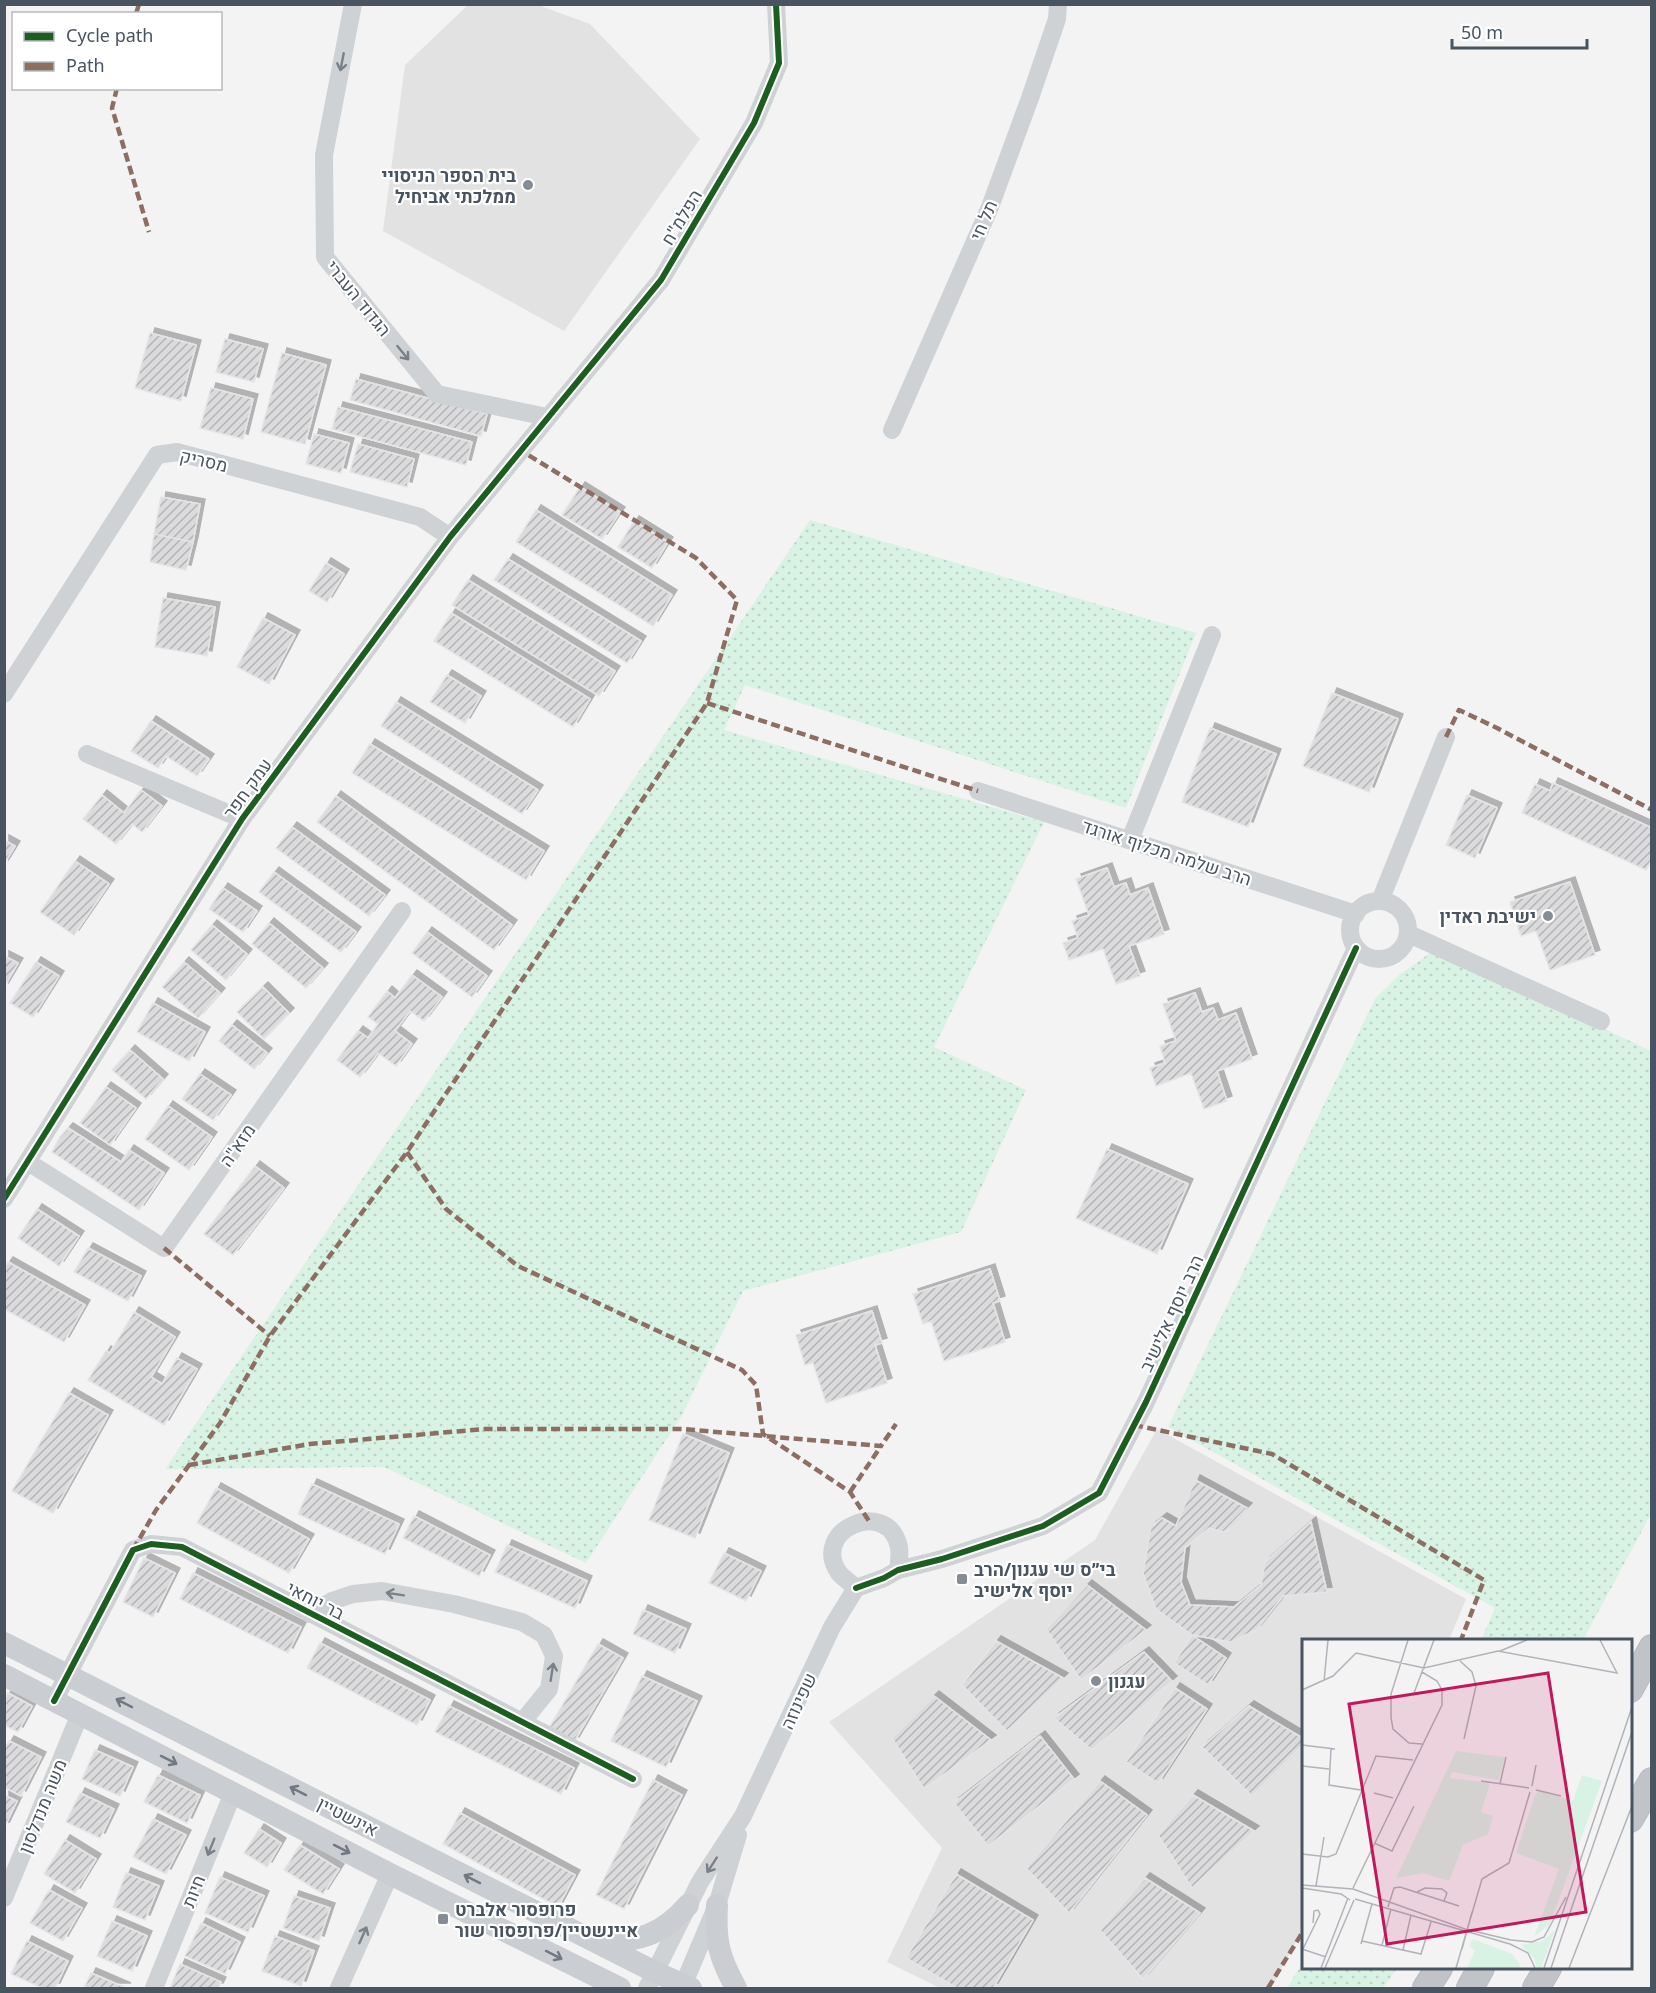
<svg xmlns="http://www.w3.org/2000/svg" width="1656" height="1993" font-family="'Noto Sans',Heebo,sans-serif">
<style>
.education{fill:#e2e2e3}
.grass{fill:url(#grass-dots)}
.building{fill:url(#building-hatch);stroke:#e5e5e6;stroke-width:1.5;filter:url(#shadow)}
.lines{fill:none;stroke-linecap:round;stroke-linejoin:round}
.highway-casing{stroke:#b8bcc3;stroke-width:28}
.minor{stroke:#cfd2d4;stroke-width:18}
.major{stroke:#caced2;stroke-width:22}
.highway{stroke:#c0c4c9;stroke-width:26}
.quiet{stroke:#8d6e63;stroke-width:4.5;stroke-dasharray:9 4.5;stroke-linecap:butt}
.cycleway-casing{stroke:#fff;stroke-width:10}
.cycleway{stroke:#1b5e20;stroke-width:6}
.oneway{stroke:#788089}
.oneway2{stroke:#707983}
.poi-dot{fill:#858c94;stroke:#fff;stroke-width:2}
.labels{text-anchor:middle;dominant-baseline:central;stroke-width:4.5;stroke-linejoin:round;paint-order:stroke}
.poi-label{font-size:18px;font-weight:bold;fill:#495461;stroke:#fff;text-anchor:start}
.street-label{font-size:18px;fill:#495461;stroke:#fff}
.inset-road{fill:none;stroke:#b0b3b9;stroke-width:1.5}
.view{fill:#c2185b;fill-opacity:0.15;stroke:#c2185b;stroke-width:3}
.inset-edge{fill:none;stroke:#495461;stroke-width:3}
</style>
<defs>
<pattern id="grass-dots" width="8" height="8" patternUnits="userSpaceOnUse" patternTransform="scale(1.5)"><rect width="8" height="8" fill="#d8f2e4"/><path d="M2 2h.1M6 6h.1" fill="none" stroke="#bbd1c6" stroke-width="1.8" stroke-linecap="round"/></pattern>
<pattern id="building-hatch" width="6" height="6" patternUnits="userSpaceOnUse" patternTransform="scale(1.5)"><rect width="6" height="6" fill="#dbdbdd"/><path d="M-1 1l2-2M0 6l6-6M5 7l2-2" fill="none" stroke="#b4b4b7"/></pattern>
<filter id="shadow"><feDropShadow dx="5" dy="-5" stdDeviation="0" flood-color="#0004"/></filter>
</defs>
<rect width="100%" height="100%" fill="#f4f3f3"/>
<path class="education" d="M468,5H538L590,24L700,139L564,331L383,231L405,65Z
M1157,1429L1466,1599L1449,1640H1304L1303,1929L1271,1988H940L887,1962L942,1848L829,1722L1095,1540Z"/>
<path class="grass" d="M810,520L1196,633L1126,808L745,685L724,730L1044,822L934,1047L1026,1090L961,1232L743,1291L681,1417L586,1563L384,1467L165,1469Z
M1436,949L1651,1051V1514L1583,1640H1481L1495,1608L1168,1427L1375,999L1399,975Z
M1303,1962L1304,1968H1397L1383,1988H1287Z"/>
<path class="building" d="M150,333L196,345L181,401L135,388Z
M225,339L263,349L254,382L216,372Z
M282,353L326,365L305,444L261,432Z
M356,379L487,414L481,436L350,400Z
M211,388L253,399L243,439L200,428Z
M338,407L472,442L466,465L332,429Z
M314,434L349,443L341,473L306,464Z
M358,444L414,459L407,487L350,472Z
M580,487L620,512L602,539L562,515Z
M161,497L200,504L193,542L154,534Z
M536,510L672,595L653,626L516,542Z
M634,521L668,542L652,568L618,547Z
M154,534L193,542L186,570L150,562Z
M508,559L641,641L627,663L494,580Z
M326,563L344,574L327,602L309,591Z
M468,580L615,671L599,696L452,605Z
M163,598L215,607L207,656L155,647Z
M451,613L590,699L573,727L434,641Z
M263,618L295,635L269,684L237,667Z
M447,675L481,696L465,723L430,702Z
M1332,693L1398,719L1369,792L1303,766Z
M396,702L538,790L522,814L381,726Z
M151,721L209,759L197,776L166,756L158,768L131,751Z
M1210,728L1276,754L1248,827L1182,802Z
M370,744L544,851L526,880L352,773Z
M1553,783L1652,828V859L1646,870L1522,813L1535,784L1550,791Z
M141,790L162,806L142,832L132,824L116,844L83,819L102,795L124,813Z
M1467,795L1497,808L1475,858L1446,845Z
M336,796L512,925L494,950L317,822Z
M292,827L385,895L369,916L276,848Z
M4,840L15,846L4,864Z
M75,861L109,884L74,935L40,912Z
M1107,868L1114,887L1126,883L1130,895L1148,888L1164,934L1129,946L1140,976L1116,984L1103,949L1069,960L1063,943L1078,938L1072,921L1089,915L1076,879Z
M274,872L356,932L341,952L259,892Z
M1570,882L1595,955L1550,970L1536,931L1521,936L1510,902Z
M223,888L257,911L243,932L209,909Z
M269,923L323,968L306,988L252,944Z
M212,925L247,954L226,980L191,950Z
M427,932L487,976L472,997L412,953Z
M4,956L18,963L4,987Z
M36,962L59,976L33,1017L10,1003Z
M184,962L220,993L198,1018L162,987Z
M412,975L442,997L424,1021L410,1011L395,1031L412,1044L396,1066L378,1053L360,1077L337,1060L358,1031L368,1038L378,1024L368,1017L387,991L395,998Z
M263,987L289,1013L264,1039L237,1012Z
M1195,993L1202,1012L1213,1008L1218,1020L1236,1013L1252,1059L1217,1071L1227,1101L1204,1109L1191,1073L1156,1086L1150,1068L1165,1063L1160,1046L1176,1041L1163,1004Z
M153,1003L205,1032L189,1061L137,1032Z
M232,1025L267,1053L254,1069L219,1041Z
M130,1050L163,1079L146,1099L112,1070Z
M200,1074L231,1095L213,1120L182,1099Z
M106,1087L136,1108L110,1145L80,1123Z
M168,1106L212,1137L189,1170L145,1139Z
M68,1128L121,1162L129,1150L164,1173L139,1210L52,1152L60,1137Z
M1107,1149L1188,1184L1157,1254L1076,1218Z
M255,1166L284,1188L233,1255L204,1234Z
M37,1209L79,1236L59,1266L18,1238Z
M88,1248L141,1276L128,1301L74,1272Z
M8,1262L85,1305L64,1342L4,1309V1268Z
M990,1269L1000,1301L993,1303L1005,1342L944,1361L931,1321L923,1324L913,1294Z
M872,1311L882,1343L875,1345L887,1383L826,1403L813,1363L805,1365L796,1335Z
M134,1312L175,1337L151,1377L162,1384L177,1358L197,1369L164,1425L88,1380L106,1351L110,1353Z
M69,1393L108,1415L53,1513L12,1491Z
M683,1434L729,1453L695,1538L649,1520Z
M1195,1480L1247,1508L1224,1532L1209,1528L1185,1548L1181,1582L1190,1605L1234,1607L1261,1585L1265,1562L1311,1522L1327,1592L1283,1596L1256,1630L1231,1642L1192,1635L1156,1609L1143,1573L1151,1527L1162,1518L1176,1526Z
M312,1484L399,1524L385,1554L298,1514Z
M216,1488L309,1539L289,1573L197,1523Z
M414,1516L490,1555L479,1576L403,1538Z
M507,1545L587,1581L575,1608L495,1572Z
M724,1553L761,1571L746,1601L709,1583Z
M144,1558L175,1573L153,1617L123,1602Z
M193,1573L301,1627L288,1653L180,1599Z
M1087,1585L1146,1630L1081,1680L1046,1629Z
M643,1610L686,1629L675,1653L633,1634Z
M1192,1635L1226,1658L1208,1685L1174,1663Z
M996,1641L1063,1678L1007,1731L962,1685Z
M320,1643L430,1700L417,1725L307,1668Z
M598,1644L623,1658L574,1742L549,1728Z
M1144,1652L1172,1681L1092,1750L1054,1718Z
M642,1676L697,1701L666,1767L611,1741Z
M1175,1688L1207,1709L1158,1783L1126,1762Z
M8,1693L32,1706L18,1732L4,1725V1699Z
M934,1696L991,1740L924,1789L892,1738Z
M449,1706L574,1768L561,1794L435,1732Z
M1249,1706L1304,1739V1744L1252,1796L1202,1747Z
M1040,1736L1074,1779L988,1846L954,1803Z
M9,1741L41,1757L21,1796L4,1787V1750Z
M95,1750L133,1767L120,1796L82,1779Z
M158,1775L200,1795L187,1823L144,1802Z
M653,1780L682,1795L624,1909L596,1895Z
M1100,1781L1147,1815L1069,1913L1026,1868Z
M80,1793L114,1809L100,1838L66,1822Z
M4,1795L17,1801L4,1828Z
M1193,1795L1254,1831L1192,1888L1158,1835Z
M460,1813L575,1875L558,1907L443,1844Z
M153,1819L186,1835L166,1874L133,1857Z
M259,1829L281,1843L267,1867L244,1853Z
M65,1840L96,1859L75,1893L44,1874Z
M300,1845L339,1869L323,1894L284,1870Z
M126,1873L159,1886L145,1920L113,1907Z
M956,1874L1033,1920L993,1988H957L906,1958Z
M220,1877L264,1896L248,1932L205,1913Z
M1145,1878L1200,1913L1143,1979L1100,1930Z
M49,1890L82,1908L63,1941L30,1923Z
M294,1896L330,1908L319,1941L283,1928Z
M112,1921L147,1936L132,1971L97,1956Z
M201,1923L240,1942L225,1974L185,1956Z
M275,1936L314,1951L301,1986L262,1971Z
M27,1941L68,1961L55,1988H42L11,1974Z
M180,1964L221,1982L218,1988H170Z
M91,1973L126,1988H84Z"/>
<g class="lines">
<defs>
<path id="highway" d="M1630,1689L1652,1648
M1630,1819L1652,1781
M1426,1988L1439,1968
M1470,1988L1481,1968
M1536,1988L1548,1968"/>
</defs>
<use href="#highway" class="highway-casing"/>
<path class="minor" d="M353,4L324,155L325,257L437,394L547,417
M892,430L990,207L1030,98L1057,19L1058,4
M4,694L157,455L177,452L420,517L450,537
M87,754L242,819
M978,791L1356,914
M1130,840L1212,635
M1380,901L1446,737
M1350 930a29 29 0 1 1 58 0a29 29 0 1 1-58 0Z
M1409,934L1601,1021
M28,1162L164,1248L402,911
M4,1199L242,819L450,537L661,280L754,123L779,63L776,4
M856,1588L884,1578L898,1570L942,1559L1043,1526L1099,1493L1146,1402L1356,948
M856,1588C851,1583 844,1579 839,1573C809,1530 888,1496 899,1547C900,1554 899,1563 898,1570
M310,1614L332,1601L353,1594L382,1591L454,1604L522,1622L544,1635L554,1656L549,1689L523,1721
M54,1701L133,1550L151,1544L182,1547L633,1779
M4,1898L80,1714
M154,1988L233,1793
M339,1988L390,1874
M647,1988L700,1882L743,1816L832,1627L856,1588
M682,1988L717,1905L738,1835"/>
<path class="major" d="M4,1643L655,1972L691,1988
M4,1675L390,1874L620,1988
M717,1905C715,1942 719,1957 736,1988
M599,1940C637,1943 662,1935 688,1905"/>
<use href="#highway" class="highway"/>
<path class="quiet" d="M136,14L139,4
M117,88L112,108L149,232
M707,703L978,791
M1446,737L1459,710L1497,728L1652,810
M407,1152L446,1209L518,1266L742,1370L756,1385L763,1434L850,1492L869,1521
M164,1248L270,1336
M1134,1425L1272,1454L1484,1580L1461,1640
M189,1465L310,1444L485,1429H682L881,1446L896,1424
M850,1492L881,1446
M133,1550L156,1510L220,1423L270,1336L407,1152L707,703L737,600L696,558L520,450
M1268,1988L1304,1930"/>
<defs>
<path id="cycleway" d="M4,1199L242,819L450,537L661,280L754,123L779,63L776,4
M856,1588L884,1578L898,1570L942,1559L1043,1526L1099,1493L1146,1402L1356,948
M54,1701L133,1550L151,1544L182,1547L633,1779"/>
</defs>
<use href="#cycleway" class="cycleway-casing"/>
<use href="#cycleway" class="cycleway"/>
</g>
<defs><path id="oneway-shaft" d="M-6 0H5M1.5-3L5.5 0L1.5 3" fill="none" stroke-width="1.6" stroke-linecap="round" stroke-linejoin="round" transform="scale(1.5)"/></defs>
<g class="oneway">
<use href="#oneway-shaft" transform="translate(342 62) rotate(101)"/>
<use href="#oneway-shaft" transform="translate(403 353) rotate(51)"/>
<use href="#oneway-shaft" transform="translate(395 1594) rotate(-171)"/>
<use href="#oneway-shaft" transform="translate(552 1672) rotate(-81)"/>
<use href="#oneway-shaft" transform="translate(211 1847) rotate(112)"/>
<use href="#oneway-shaft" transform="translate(712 1865) rotate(123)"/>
<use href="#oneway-shaft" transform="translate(363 1935) rotate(-66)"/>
</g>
<g class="oneway2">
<use href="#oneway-shaft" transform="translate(124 1703) rotate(-153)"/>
<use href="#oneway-shaft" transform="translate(169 1760) rotate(27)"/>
<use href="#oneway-shaft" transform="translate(298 1791) rotate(-153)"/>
<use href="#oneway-shaft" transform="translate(342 1849) rotate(27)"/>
<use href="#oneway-shaft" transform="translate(472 1879) rotate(-153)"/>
<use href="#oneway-shaft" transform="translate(554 1955) rotate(27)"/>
</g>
<g class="poi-dot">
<circle cx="528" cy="185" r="6"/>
<circle cx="1548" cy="916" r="6"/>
<rect x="956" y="1573" width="12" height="12" rx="3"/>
<circle cx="1096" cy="1681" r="6"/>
<rect x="437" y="1913" width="12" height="12" rx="3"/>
</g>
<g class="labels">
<g class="poi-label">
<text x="516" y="175" text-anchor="end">בית הספר הניסויי<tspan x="516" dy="21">ממלכתי אביחיל</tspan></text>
<text x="1536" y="916" text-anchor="end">ישיבת ראדין</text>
<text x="974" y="1569">בי״ס שי עגנון/הרב<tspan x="974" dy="21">יוסף אלישיב</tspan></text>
<text x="1108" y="1681">עגנון</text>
<text x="455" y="1909">פרופסור אלברט<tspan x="455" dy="21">איינשטיין/פרופסור שור</tspan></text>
</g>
<g class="street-label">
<text transform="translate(681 217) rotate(-59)">הפלמ"ח</text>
<text transform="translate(983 220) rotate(-67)">תל חי</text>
<text transform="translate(359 298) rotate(51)">הגדוד העברי</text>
<text transform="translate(204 460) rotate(13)">מסריק</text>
<text transform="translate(247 788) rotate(-54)">עמק חפר</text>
<text transform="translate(1167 852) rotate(18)">הרב שלמה מכלוף אורגד</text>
<text transform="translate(237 1145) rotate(-55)">מזא"ה</text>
<text transform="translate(1171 1313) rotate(-65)">הרב יוסף אלישיב</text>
<text transform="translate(316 1600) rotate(27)">בר יוחאי</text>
<text transform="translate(798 1701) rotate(-65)">שפינוזה</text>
<text transform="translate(42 1806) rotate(-68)">משה מנדלסון</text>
<text transform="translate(348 1816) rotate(27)">אינשטיין</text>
<text transform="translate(193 1891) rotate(-68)">חיות</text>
</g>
</g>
<g transform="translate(1302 1639)">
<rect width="330" height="330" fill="#f4f3f3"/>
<path d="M154,112L203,118L197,141L150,133L148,139L188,144L179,173L191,177L186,195L161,206L147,242L121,234L94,239ZM280,136L300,142L248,285L232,298L257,230L214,214L233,156L237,152L271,162ZM253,291L239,329H235L232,319L219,306L240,302Z" fill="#d8f2e4"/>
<path d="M171,300L210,315L218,325L217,329H165L173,311L167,307Z" fill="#d8f2e4"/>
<path class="inset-road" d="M106,1L89,55V78L91,90L107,104L120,105M198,12L225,1M54,14L122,29L196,12L315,34L298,1M158,22L170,33L174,47L162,100M22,42L26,1M0,51L31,37L54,14M112,54L132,1M0,106L33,110M29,110L27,146L59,151M0,127L27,130M179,142L227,149M198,145L204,118M230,147L234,126M234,151L259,157M72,154L91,159M72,204L90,212L112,167M0,215L26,218L34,215L74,117L111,121M180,240L207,224L228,153M0,246L51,250L163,290L209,301M14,247L22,198M0,249L39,255L48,261M51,249L140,66V51L135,42L120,33M115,253L123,249L140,250L145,254L142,262M53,260L208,305M86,268L92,249L98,248L157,267M209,301L230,303L242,298L264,258M60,302L119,315L129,283M59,305L70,265M208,305L226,314L233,329M80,306L89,270M0,310L24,318M1,310L18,275L16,271L12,272L11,284M160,310L170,273M101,311L109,276M19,329L46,259M23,329L52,261M154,329L180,240M242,329L330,68M249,329L330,93M267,329L330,167"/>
<path class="view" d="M246,34L284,273L85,305L47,65Z"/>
<rect width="330" height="330" class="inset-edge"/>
</g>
<rect width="1656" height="1993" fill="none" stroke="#495461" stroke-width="12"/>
<rect x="12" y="12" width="210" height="78" fill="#ffffff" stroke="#b6bbc0" stroke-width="1.5"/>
<rect x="24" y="32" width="30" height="9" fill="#1b5e20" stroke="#b6bbc0" stroke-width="1.5"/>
<text x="66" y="42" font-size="18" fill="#495461">Cycle path</text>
<rect x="24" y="62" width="30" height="9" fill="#8d6e63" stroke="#b6bbc0" stroke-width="1.5"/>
<text x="66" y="72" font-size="18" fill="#495461">Path</text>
<path d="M1452 39v9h135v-9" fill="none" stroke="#495461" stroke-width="3"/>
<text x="1461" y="39" font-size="18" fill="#495461" stroke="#ffffff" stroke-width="4.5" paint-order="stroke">50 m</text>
</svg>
